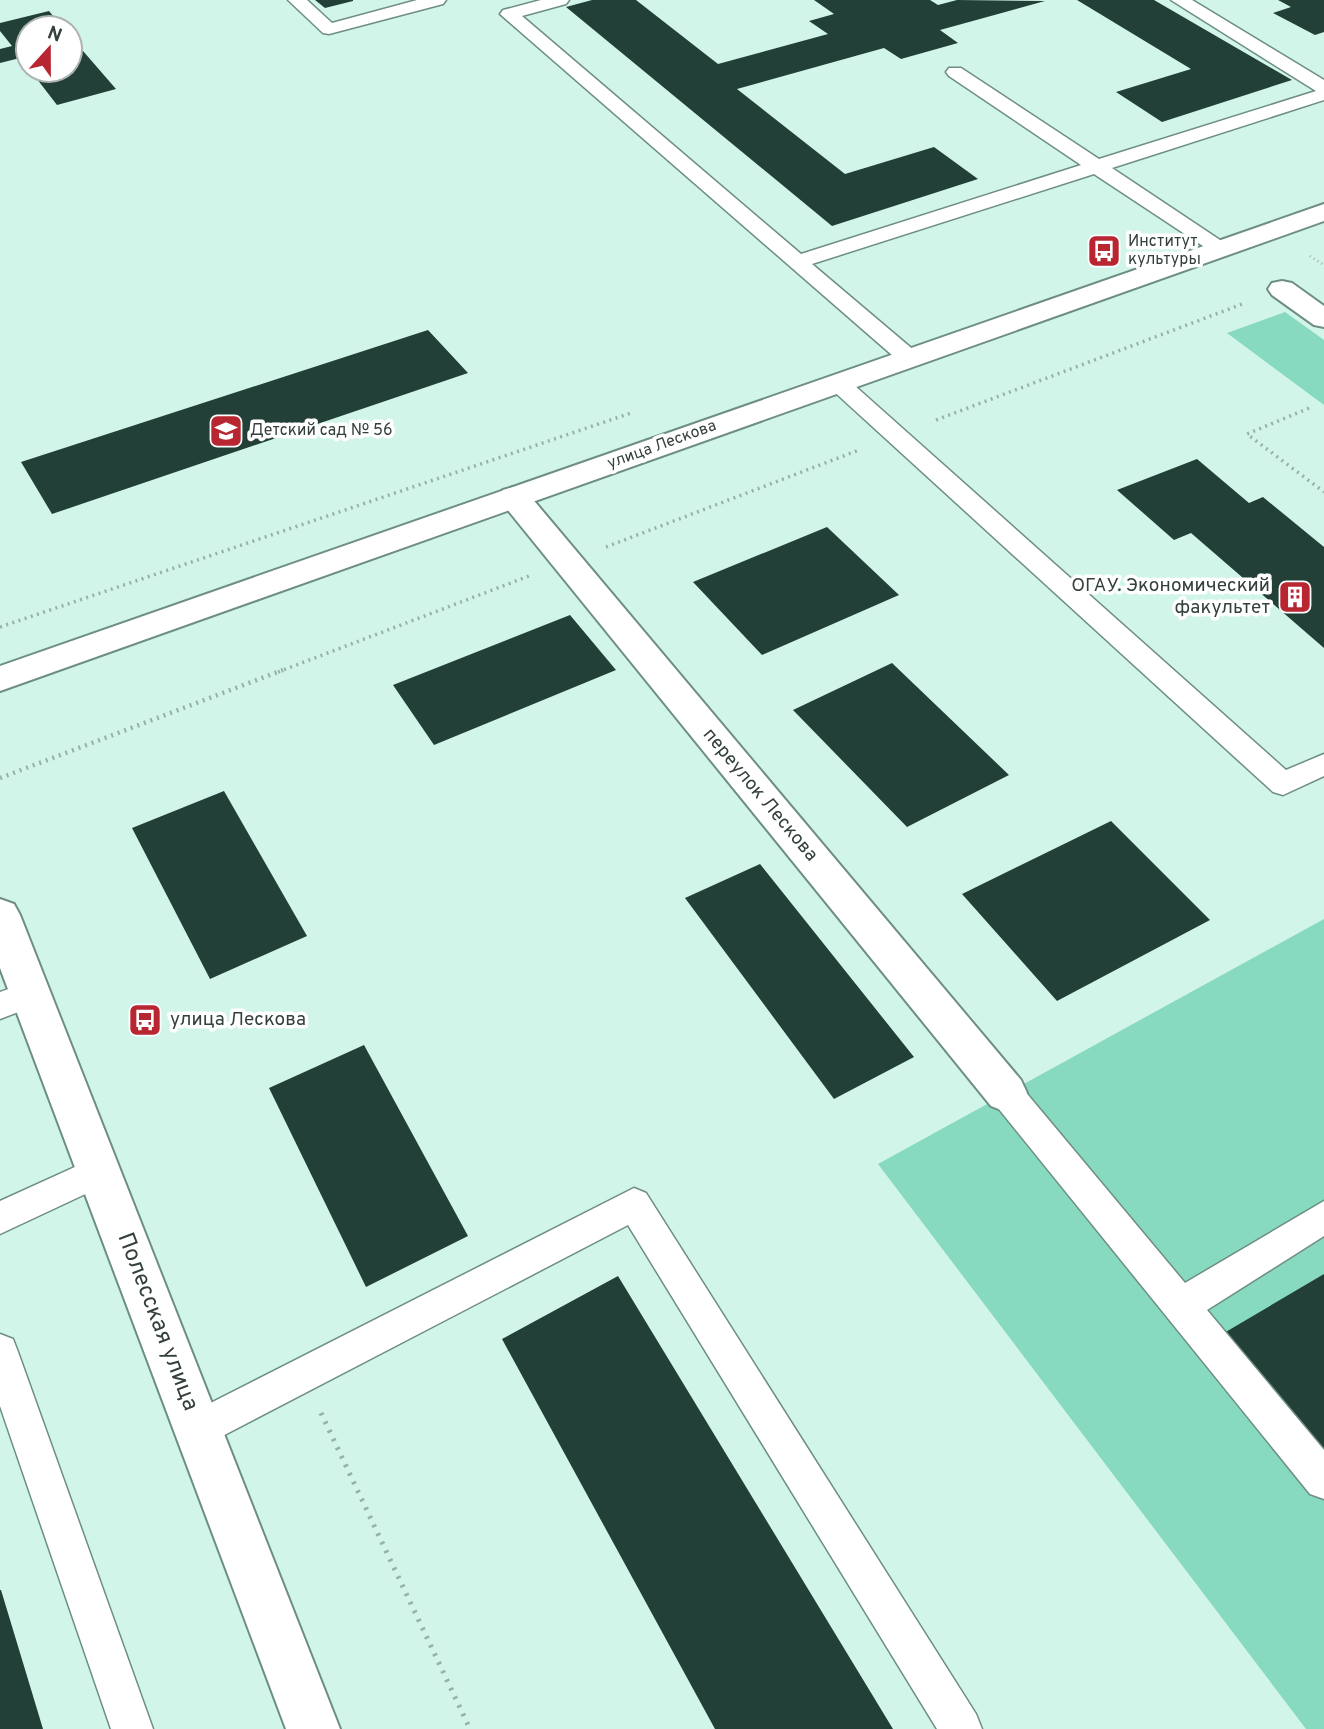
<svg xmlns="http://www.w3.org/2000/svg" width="1324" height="1729" font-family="Overpass,sans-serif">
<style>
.green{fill:#87d9c0}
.building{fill:#234038}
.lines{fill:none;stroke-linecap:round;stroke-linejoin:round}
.service-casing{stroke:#6e8e84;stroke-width:3}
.pedestrian-casing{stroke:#6e8e84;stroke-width:4}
.minor-casing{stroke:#6e8e84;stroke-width:4}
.secondary-casing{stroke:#6e8e84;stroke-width:4}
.path-far3{stroke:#96b1a8;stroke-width:2.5;stroke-dasharray:1 3.5;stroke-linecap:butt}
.path-far2{stroke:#96b1a8;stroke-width:3.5;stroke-dasharray:2 4.5;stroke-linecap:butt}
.path-far1{stroke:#96b1a8;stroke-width:4.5;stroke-dasharray:2 5;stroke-linecap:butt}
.path{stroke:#96b1a8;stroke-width:5;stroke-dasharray:2.5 7;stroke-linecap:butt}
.service{fill:#fff;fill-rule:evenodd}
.pedestrian{fill:#fff;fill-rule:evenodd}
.minor{fill:#fff;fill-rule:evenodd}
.secondary{fill:#fff;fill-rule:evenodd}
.labels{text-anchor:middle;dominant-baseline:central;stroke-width:7;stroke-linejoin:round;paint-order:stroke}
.far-poi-label{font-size:16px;fill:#33403c;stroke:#fff;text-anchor:start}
.far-street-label{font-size:16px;fill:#33403c;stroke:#fff}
.poi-label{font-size:19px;fill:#33403c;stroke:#fff;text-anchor:end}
.street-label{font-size:19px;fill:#33403c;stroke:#fff}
.near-street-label{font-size:23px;fill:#33403c;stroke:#fff}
</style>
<rect width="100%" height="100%" fill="#d2f5e9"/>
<path class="green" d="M1285,312L1324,340V405L1227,333Z
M1324,919V1729H1306L878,1164Z"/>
<path class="building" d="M315,0H353V1L325,8Z
M592,0H636L718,64L828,34L809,21L834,14L814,0H930L938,5L957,0L1045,1L940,30L958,43L901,59L884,48L737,89L845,174L934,147L978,179L832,226L566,7Z
M1077,0H1154L1292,80L1162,122L1116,92L1191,69Z
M1278,0H1324V32L1315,35L1273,13L1291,7Z
M49,11L63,28H28V68L20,58L0,63V49L12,46L0,31V23Z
M70,36L116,89L57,105L30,70H70Z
M428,330L468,373L52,514L21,462Z
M1197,459L1249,503L1263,497L1324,547V648L1191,533L1174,540L1117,490Z
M827,527L899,595L762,655L693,582Z
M570,615L616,670L434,745L393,685Z
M892,663L1009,775L907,827L793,710Z
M224,791L307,936L210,979L132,828Z
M1111,821L1210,920L1057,1001L962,894Z
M760,864L914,1057L834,1099L685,898Z
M364,1045L468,1236L366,1287L269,1088Z
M1324,1274V1456L1224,1333Z
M618,1276L893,1729H715L502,1339Z
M0,1590H1L43,1729H0Z"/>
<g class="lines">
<defs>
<path id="service" d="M288,0H307L332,23L417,0H446L443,4L329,34L323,33Z
M541,0H569L566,4L522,16L801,254L1081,165L949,76L946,72L949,68H961L1099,159L1316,91L1171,0H1192L1324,80V100L1112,168L1226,244L1229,248L1226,252H1212L1094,174L812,264L916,352L919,357L916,362H900L500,14L503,10Z
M837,375L845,377L1286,770L1324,754V776L1283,795L1273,792L829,387L826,382Z
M31,981L42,985L47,994L42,1003L0,1019V992Z
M1006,1079L1018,1083L1185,1283L1324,1201V1236L1207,1310L1324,1450V1499L1310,1494L994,1103L989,1093L994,1083Z
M99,1156L111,1160L116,1171L111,1182L0,1234V1201Z
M634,1188L646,1193L976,1714L982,1729H937L628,1225L211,1442L198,1448L185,1442L179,1429L185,1416Z
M0,1334L13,1339L18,1352L153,1729H111L0,1406Z"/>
<path id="pedestrian" d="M1282,281L1292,283L1324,306V327L1314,325L1272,295L1268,289L1272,283Z"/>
<path id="minor" d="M514,487L525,490L1021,1080L1027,1093L1021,1106L1006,1112L991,1106L503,504L498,497L503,490Z"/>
<path id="secondary" d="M1324,204V221L0,691V666Z
M0,899L14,904L20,915L340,1729H286L0,968Z"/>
</defs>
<use href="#service" class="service-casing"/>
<use href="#pedestrian" class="pedestrian-casing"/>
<use href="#minor" class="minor-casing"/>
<use href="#secondary" class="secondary-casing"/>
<path class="path-far3" d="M1310,256L1324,265"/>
<path class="path-far2" d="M1309,408L1247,434L1324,492
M936,420L1245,303
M606,547L859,450
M0,627L634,412
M278,672L529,576"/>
<path class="path-far1" d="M0,778L283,670"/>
<path class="path" d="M321,1413L470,1729"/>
<use href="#service" class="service"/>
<use href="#pedestrian" class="pedestrian"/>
<use href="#minor" class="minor"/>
<use href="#secondary" class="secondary"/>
</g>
<defs>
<symbol id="bus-square" viewBox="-11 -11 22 22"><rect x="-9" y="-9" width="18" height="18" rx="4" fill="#b72631" stroke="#fff"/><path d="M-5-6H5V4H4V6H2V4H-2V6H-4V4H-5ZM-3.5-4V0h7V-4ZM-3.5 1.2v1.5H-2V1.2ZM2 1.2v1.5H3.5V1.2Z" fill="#fff"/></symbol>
<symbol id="school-square" viewBox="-11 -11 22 22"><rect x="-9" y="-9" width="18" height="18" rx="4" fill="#b72631" stroke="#fff"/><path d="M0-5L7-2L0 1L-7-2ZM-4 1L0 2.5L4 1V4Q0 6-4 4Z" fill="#fff"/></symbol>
<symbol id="building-square" viewBox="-11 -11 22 22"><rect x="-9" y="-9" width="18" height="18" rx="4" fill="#b72631" stroke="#fff"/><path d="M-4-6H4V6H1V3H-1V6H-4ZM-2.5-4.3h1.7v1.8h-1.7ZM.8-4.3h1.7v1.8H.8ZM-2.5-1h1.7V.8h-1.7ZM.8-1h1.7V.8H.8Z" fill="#fff"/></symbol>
</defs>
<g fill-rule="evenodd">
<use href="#bus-square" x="1085" y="232" width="38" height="38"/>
<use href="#school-square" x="207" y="412" width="38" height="38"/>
<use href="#building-square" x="1276" y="578" width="38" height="38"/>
<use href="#bus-square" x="126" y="1001" width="38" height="38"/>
</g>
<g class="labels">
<g class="far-poi-label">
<text x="1128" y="242">Институт<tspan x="1128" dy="18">культуры</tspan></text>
<text x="250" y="431">Детский сад № 56</text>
</g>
<g class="far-street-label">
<text transform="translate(662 445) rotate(-20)">улица Лескова</text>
</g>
<g class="poi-label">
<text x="1270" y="586">ОГАУ. Экономический<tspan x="1270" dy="22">факультет</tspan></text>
<text x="170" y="1020" text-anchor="start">улица Лескова</text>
</g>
<g class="street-label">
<text transform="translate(760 795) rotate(50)">переулок Лескова</text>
</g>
<g class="near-street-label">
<text transform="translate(157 1322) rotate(69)">Полесская улица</text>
</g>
</g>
<g transform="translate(49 49) rotate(21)"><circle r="33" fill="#ffffff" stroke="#adb3b1" stroke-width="2"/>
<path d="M0-5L12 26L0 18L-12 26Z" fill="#b72631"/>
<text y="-10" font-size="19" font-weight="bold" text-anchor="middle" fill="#33403c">N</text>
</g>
</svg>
